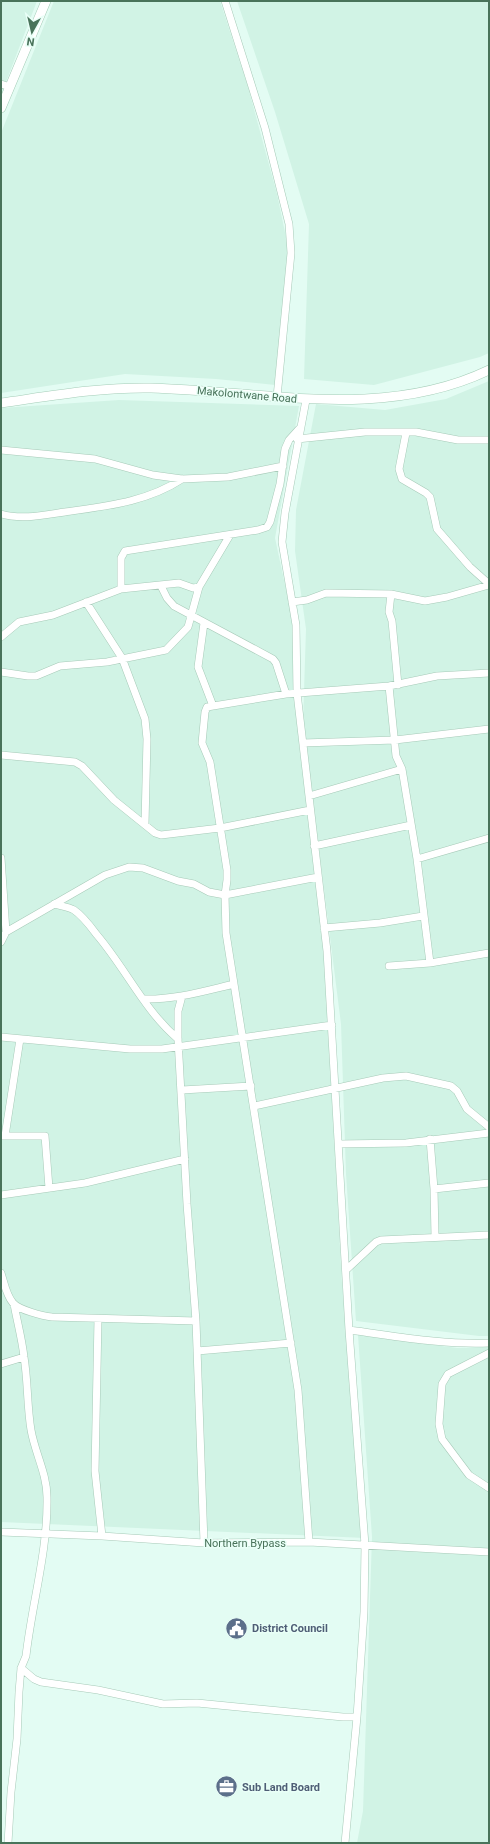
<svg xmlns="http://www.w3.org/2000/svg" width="490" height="1844" font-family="Roboto,sans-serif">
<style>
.residential{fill:#d1f3e5}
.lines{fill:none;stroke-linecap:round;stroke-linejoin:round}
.street-casing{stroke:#a7cab8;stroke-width:8}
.secondary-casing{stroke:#a5cdb8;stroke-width:10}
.street{stroke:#fff;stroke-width:7}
.secondary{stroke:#fff;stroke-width:9}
.labels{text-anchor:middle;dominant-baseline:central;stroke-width:3;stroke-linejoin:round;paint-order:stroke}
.street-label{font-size:11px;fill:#49735a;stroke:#e9fff7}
.service-label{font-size:11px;font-weight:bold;fill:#4e5e75;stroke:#e9fff7;text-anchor:start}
</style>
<rect width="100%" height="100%" fill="#e3fcf3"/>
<path class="residential" d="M1,1H37L1,95Z
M54,1H220L248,87L277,194L288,247L275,385L216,379L125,374L1,393V133Z
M237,1H489V353L480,357L374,385L304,379L309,224L275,112Z
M489,381V1336H479L356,1321L346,1174L341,1024L303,723L306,629L295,551L296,510L316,404L385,410L446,399Z
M119,400L299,406L275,538L297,641L299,745L325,930L329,1046L342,1283L365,1538L1,1522V408Z
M358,1335L457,1348L489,1347V1843H357L363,1811L372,1537Z"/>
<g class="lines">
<defs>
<path id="street" d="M225,1L265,128L289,224L291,253L277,397
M1,84L10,87
M306,400L285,513L282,542L296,625L297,693L327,951L349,1330L365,1545L364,1612L357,1717L345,1843
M406,433L399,469L402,479L426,493L430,497L437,529L470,567L489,584
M297,439L365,432H416L458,440H489
M1,450L95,459L153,475L182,479L228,477L283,466
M1,514C22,520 44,515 65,512C106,506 147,502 182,479
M161,586L167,598L174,606L273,659L276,663L286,694
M121,589V558L125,551L258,530L267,527L270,522L280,484L285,449L289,440L299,429
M391,594L389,612L392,621L398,685
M86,602L122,658L145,719L147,739L145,824
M292,602L307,600L326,593L391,594L425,601L447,597L489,585
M204,623L198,667L213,706
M1,637L19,622L53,615L121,589L179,583L193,588L199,587L230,535
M1,672L28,676H36L60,666L107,662L166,650L188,627L199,587
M389,686L396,756L402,769L417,859L430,963
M303,743L395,740L489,729
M1,755L75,762L82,766L114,800L155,833L161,835L220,828L310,810
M309,796L402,769
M314,846L411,825
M1,858L6,932L1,942
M417,859L489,838
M54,904C61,906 68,907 74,910C83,916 91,927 97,935C126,969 144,1010 178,1039
M324,928L380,923L423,916
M6,932L105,875L129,867L143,868L178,881L194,884L209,892L225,895L227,880V870L210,762L202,743L205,712L207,707L286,694L389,686L437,676L489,673
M389,966L430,963L489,953
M143,999C174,1000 204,991 234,984
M1,1037L130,1049H162L332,1025
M182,1090L251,1086
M254,1106L383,1078L406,1076L451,1086L457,1091L467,1109L489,1127
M1,1136H45L49,1188
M5,1136L20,1039
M430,1139L434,1189L435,1236
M339,1144L406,1143L489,1133
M434,1189L489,1183
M1,1195L85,1183L185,1159
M346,1270L376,1242L381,1240L489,1235
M1,1273C4,1282 6,1295 13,1303C19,1310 43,1316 52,1317L196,1321L187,1204L178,1039V1011L182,996
M98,1319L95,1471L102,1536
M196,1321L204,1543
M349,1330C395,1336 442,1345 489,1343
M197,1351L291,1343
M489,1353L448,1374L442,1384L439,1424L442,1439L469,1475L489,1488
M1,1364L24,1357
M1,1532L102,1536L204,1543L309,1542L489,1552
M309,1542L298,1390L226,933L225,895L318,877
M21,1668L34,1679L41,1682L98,1690L163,1704L197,1703L343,1717H357
M8,1843L11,1792L17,1739L19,1692L21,1668L26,1656C32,1603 48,1551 47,1497C47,1474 35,1453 31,1430C27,1406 28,1381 24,1357C22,1339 17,1321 14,1304"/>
<path id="secondary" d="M1,108L46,1
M1,403C51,396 101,387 151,388C263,391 383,421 489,370"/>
</defs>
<use href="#street" class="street-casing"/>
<use href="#secondary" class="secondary-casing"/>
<use href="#street" class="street"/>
<use href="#secondary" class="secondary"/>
</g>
<defs>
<symbol id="civic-disc" viewBox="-11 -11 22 22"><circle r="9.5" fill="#5c6f8a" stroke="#e9fff7"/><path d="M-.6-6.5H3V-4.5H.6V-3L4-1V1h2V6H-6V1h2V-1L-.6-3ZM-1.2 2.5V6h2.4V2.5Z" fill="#fff"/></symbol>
<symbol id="office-disc" viewBox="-11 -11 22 22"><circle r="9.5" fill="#5c6f8a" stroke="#e9fff7"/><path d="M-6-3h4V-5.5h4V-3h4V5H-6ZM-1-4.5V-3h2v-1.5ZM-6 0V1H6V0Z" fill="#fff"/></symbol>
</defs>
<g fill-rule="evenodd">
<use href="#civic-disc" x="224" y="1616" width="25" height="25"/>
<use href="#office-disc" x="214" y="1774" width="25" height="25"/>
</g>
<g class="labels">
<g class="street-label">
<text transform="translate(247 395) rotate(5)">Makolontwane Road</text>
<text x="245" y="1543">Northern Bypass</text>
</g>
<g class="service-label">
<text x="252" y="1628">District Council</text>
<text x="242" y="1787">Sub Land Board</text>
</g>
</g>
<rect width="490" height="1844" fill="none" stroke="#49735a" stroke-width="4"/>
<g transform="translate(32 32) rotate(188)" stroke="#e9fff7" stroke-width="3" paint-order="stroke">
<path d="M0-3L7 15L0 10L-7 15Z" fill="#49735a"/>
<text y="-6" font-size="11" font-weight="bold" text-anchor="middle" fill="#49735a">N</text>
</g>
</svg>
